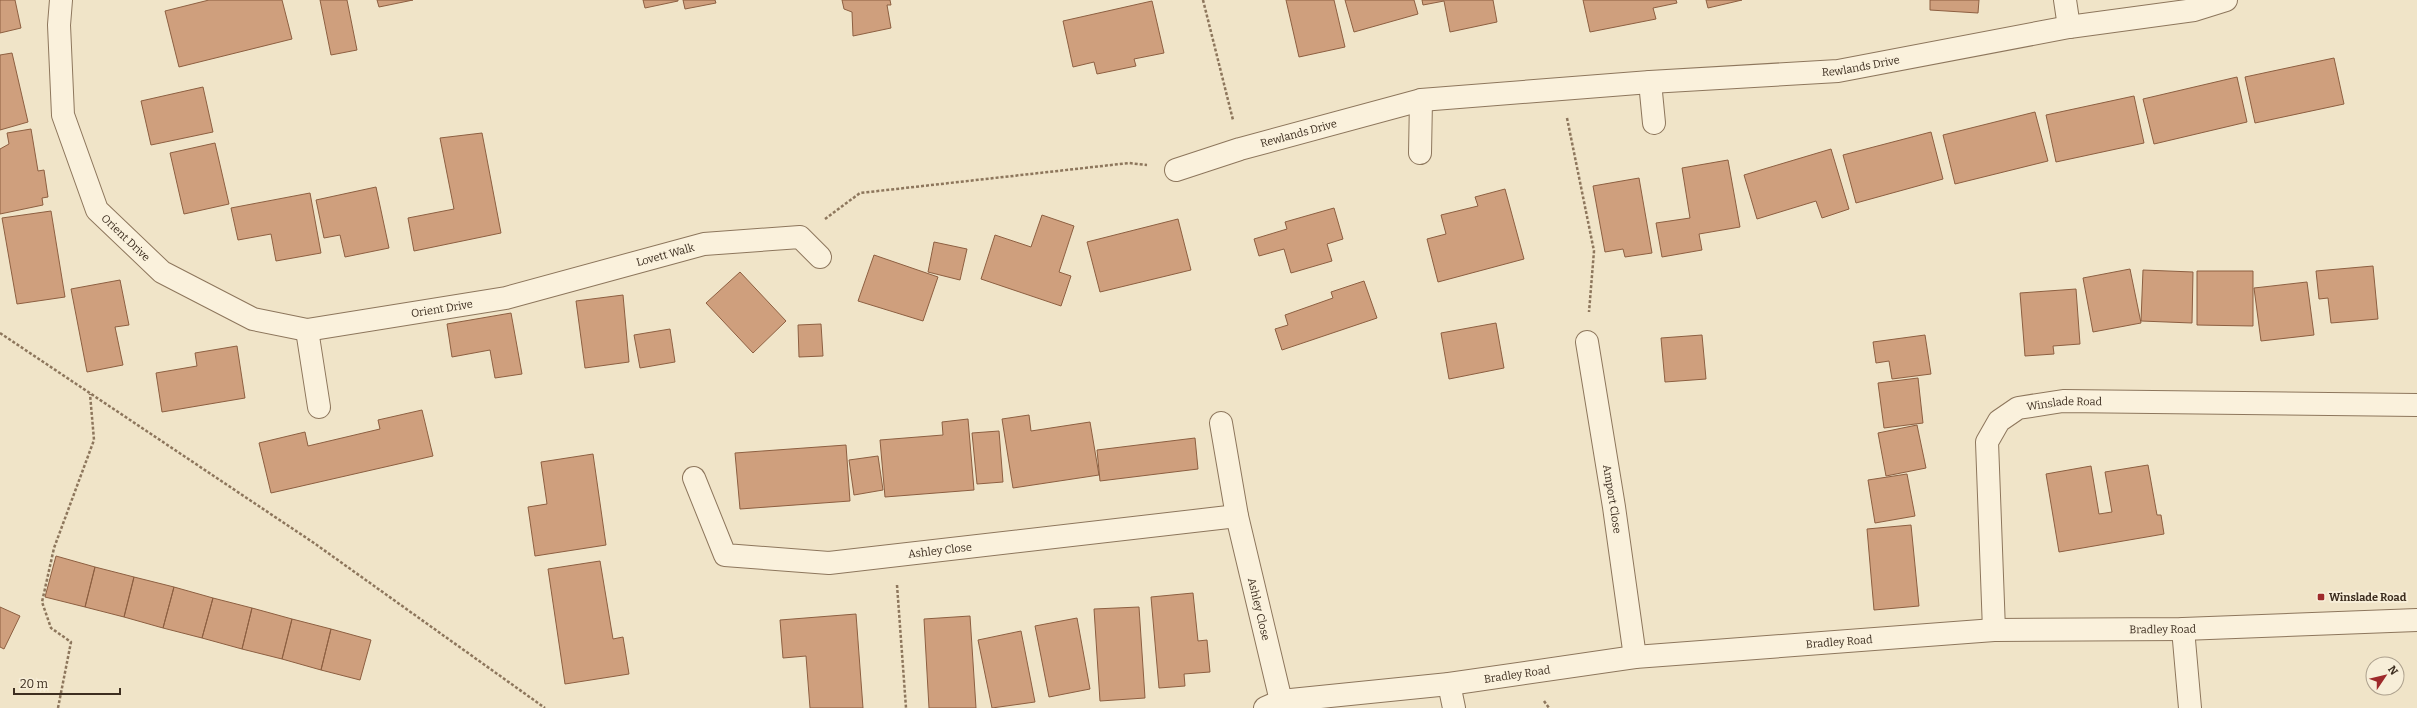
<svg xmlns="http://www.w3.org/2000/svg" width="2417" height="708" font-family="Bitter,serif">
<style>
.building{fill:#cf9f7d;stroke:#8d5f41}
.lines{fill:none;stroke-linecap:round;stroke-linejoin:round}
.minor-casing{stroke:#8d765c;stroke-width:24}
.path{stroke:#8d765c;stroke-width:2.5;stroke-dasharray:3 2;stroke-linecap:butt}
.minor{stroke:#faf1dc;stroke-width:22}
.poi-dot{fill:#9e2a2b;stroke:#f7eed8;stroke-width:1.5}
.labels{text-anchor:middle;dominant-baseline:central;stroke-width:4;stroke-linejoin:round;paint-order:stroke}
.street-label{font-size:11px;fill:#3d2e20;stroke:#f7eed8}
.poi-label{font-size:11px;font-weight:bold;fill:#3d2e20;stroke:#f7eed8;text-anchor:start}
</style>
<rect width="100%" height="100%" fill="#f0e4c8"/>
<path class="building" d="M0,0H15L21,28L0,33Z
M209,0H282L292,39L179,67L165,11Z
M320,0H347L357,50L331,55Z
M377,0H413L379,7Z
M643,0H678V1L645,8Z
M683,0H715L716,3L685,9Z
M842,0H890L891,5H887L891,28L853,36L852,12L844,9Z
M1286,0H1334L1345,47L1299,57Z
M1345,0H1414L1418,14L1354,32Z
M1422,0H1493L1497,22L1450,32L1444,1L1423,5Z
M1583,0H1676L1677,3L1653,8L1656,19L1590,32Z
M1706,0H1742L1708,8Z
M1930,0H1979L1978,13L1930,10Z
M1152,1L1164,53L1134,59L1136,66L1097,74L1094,62L1073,67L1063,21Z
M12,53L28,122L0,130V55Z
M2334,58L2344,104L2255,123L2245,77Z
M2237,77L2247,122L2154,144L2143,99Z
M203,87L213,132L151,145L141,101Z
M2134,96L2144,143L2056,162L2046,115Z
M2035,112L2048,161L1955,184L1943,135Z
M31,129L38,171L44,170L48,197L42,198L43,205L0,214V149L9,144L7,133Z
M1931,132L1943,179L1856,203L1843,155Z
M482,133L501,233L414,251L408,218L454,209L440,138Z
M215,143L229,204L184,214L170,153Z
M1831,149L1849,209L1822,218L1816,201L1757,219L1744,175Z
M1728,160L1740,227L1699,234L1702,250L1662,257L1656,223L1690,218L1682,168Z
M1639,178L1652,253L1625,257L1623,249L1605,252L1593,186Z
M376,187L389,248L345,257L340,235L324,238L316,200Z
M1505,189L1524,259L1438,282L1427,239L1446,234L1441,215L1478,206L1475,197Z
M310,193L321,253L276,261L271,234L238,240L231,208Z
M1334,208L1343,239L1327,244L1332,261L1291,273L1284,249L1259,256L1254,239L1287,229L1285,222Z
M51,211L65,297L17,304L2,218Z
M1042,215L1074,226L1059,272L1071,276L1061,306L981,279L995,235L1031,247Z
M1178,219L1191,270L1100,292L1087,242Z
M934,242L967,249L960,280L928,272Z
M874,255L938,277L923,321L858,301Z
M2373,266L2378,319L2331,323L2328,298L2319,299L2316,271Z
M2130,269L2141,323L2093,332L2083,278Z
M2143,270L2193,272L2192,323L2141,321Z
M2197,271H2253V326L2197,325Z
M740,272L786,321L753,353L706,303Z
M120,280L129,325L115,327L123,365L87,372L71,289Z
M1364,281L1377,318L1282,350L1275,329L1288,325L1285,315L1333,298L1331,292Z
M2307,282L2314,335L2261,341L2254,288Z
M2076,289L2080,344L2053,346L2054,354L2025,356L2020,293Z
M623,295L629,362L585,368L576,301Z
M511,313L522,374L495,378L490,350L452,357L447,324Z
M1496,323L1504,368L1449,379L1441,333Z
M821,324L823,356L799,357L798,325Z
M670,329L675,362L640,368L634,335Z
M1702,335L1706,379L1665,382L1661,338Z
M1925,335L1931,374L1892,379L1889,361L1876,363L1873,342Z
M237,346L245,398L162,412L156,373L197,366L195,353Z
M1918,378L1923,423L1884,428L1878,383Z
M422,410L433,456L271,493L259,443L305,432L308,446L380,429L378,420Z
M1029,415L1031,431L1090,422L1099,475L1013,488L1002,419Z
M968,419L974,490L885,497L880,440L943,435L942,422Z
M1917,425L1926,468L1886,476L1878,433Z
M999,431L1003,482L977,484L972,433Z
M1195,438L1198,469L1100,481L1097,450Z
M846,445L850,501L740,509L735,453Z
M593,454L606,545L535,556L528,507L547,504L541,462Z
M878,456L883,490L854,495L849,460Z
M2148,465L2157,515H2161L2164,534L2059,552L2046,474L2091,466L2099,514L2112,512L2105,472Z
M1907,474L1915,516L1875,523L1868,480Z
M1911,525L1919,606L1874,610L1867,529Z
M56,556L95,567L85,607L45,597Z
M600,561L613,639L623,637L629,674L565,684L548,569Z
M95,567L134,577L124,617L85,607Z
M134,577L174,587L163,628L124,617Z
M174,587L213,598L202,638L163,628Z
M1193,593L1198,641L1207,640L1210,672L1184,674L1185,686L1159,688L1151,597Z
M213,598L252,608L242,649L202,638Z
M0,607L20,616L4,649L0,647Z
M1139,607L1145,698L1100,701L1094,609Z
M252,608L292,619L282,659L242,649Z
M856,614L863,708H810L806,656L783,658L780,620Z
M970,616L976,708H929L924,619Z
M1077,618L1090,689L1049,697L1035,626Z
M292,619L331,629L321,670L282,659Z
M331,629L371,640L360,680L321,670Z
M1021,631L1035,702L992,708L978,640Z"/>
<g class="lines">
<defs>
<g id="minor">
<path id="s1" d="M61,0L59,25L63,115L97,210L162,272L253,319L307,330L506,298L704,244L800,237L820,257"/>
<path d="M2065,0L2069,27"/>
<path d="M1650,82L1654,123"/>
<path d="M1420,153L1421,100"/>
<path id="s2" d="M1176,170L1240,149L1421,100L1650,82L1838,71L2069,27L2194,10L2226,0"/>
<path d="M307,330L319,407"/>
<path id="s3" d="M1587,342L1614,507L1635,657"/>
<path id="s4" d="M1221,423L1237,516L1281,701"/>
<path id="s5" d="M694,478L725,555L829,563L1237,516"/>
<path d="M2183,629L2190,708"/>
<path id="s6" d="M1994,630L1987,442L1999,421L2018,408L2063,401L2417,405"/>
<path d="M1449,684L1454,708"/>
<path id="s7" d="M1265,708L1281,701L1449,684L1635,657L1994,630L2183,629L2417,620"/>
</g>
</defs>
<use href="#minor" class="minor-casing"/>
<path class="path" d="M1203,0L1233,120
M1567,118L1594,251L1589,312
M825,219L860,193L1129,163L1147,165
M0,333L314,543L545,708
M897,585L906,708
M1544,701L1549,708
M58,708L71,642L51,628L42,602L54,548L94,440L90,394"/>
<use href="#minor" class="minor"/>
</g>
<rect class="poi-dot" x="2317" y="593" width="8" height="8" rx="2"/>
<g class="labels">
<g class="street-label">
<text stroke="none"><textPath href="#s2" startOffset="696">Rewlands Drive</textPath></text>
<text stroke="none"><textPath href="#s2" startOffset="128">Rewlands Drive</textPath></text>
<text stroke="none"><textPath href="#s1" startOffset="256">Orient Drive</textPath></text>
<text stroke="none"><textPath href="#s1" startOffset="830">Lovett Walk</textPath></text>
<text stroke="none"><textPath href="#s1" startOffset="600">Orient Drive</textPath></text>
<text stroke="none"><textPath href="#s6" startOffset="282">Winslade Road</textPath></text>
<text stroke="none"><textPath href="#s3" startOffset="159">Amport Close</textPath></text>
<text stroke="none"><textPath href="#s5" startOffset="299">Ashley Close</textPath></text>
<text stroke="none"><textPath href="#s4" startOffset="190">Ashley Close</textPath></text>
<text stroke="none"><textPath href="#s7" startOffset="903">Bradley Road</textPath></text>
<text stroke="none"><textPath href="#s7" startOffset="579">Bradley Road</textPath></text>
<text stroke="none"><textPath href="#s7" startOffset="255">Bradley Road</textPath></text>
</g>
<g class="poi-label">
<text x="2329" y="597">Winslade Road</text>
</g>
</g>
<g transform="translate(2385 676) rotate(55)"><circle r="19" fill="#f7eed8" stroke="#ada18e"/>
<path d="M0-3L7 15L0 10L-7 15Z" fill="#9e2a2b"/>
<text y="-6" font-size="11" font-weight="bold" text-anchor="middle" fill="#3d2e20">N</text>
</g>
<path d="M14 688v6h106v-6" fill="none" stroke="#3d2e20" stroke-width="2"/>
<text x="20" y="688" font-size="12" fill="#3d2e20" stroke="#f7eed8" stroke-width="3" paint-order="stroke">20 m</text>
</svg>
